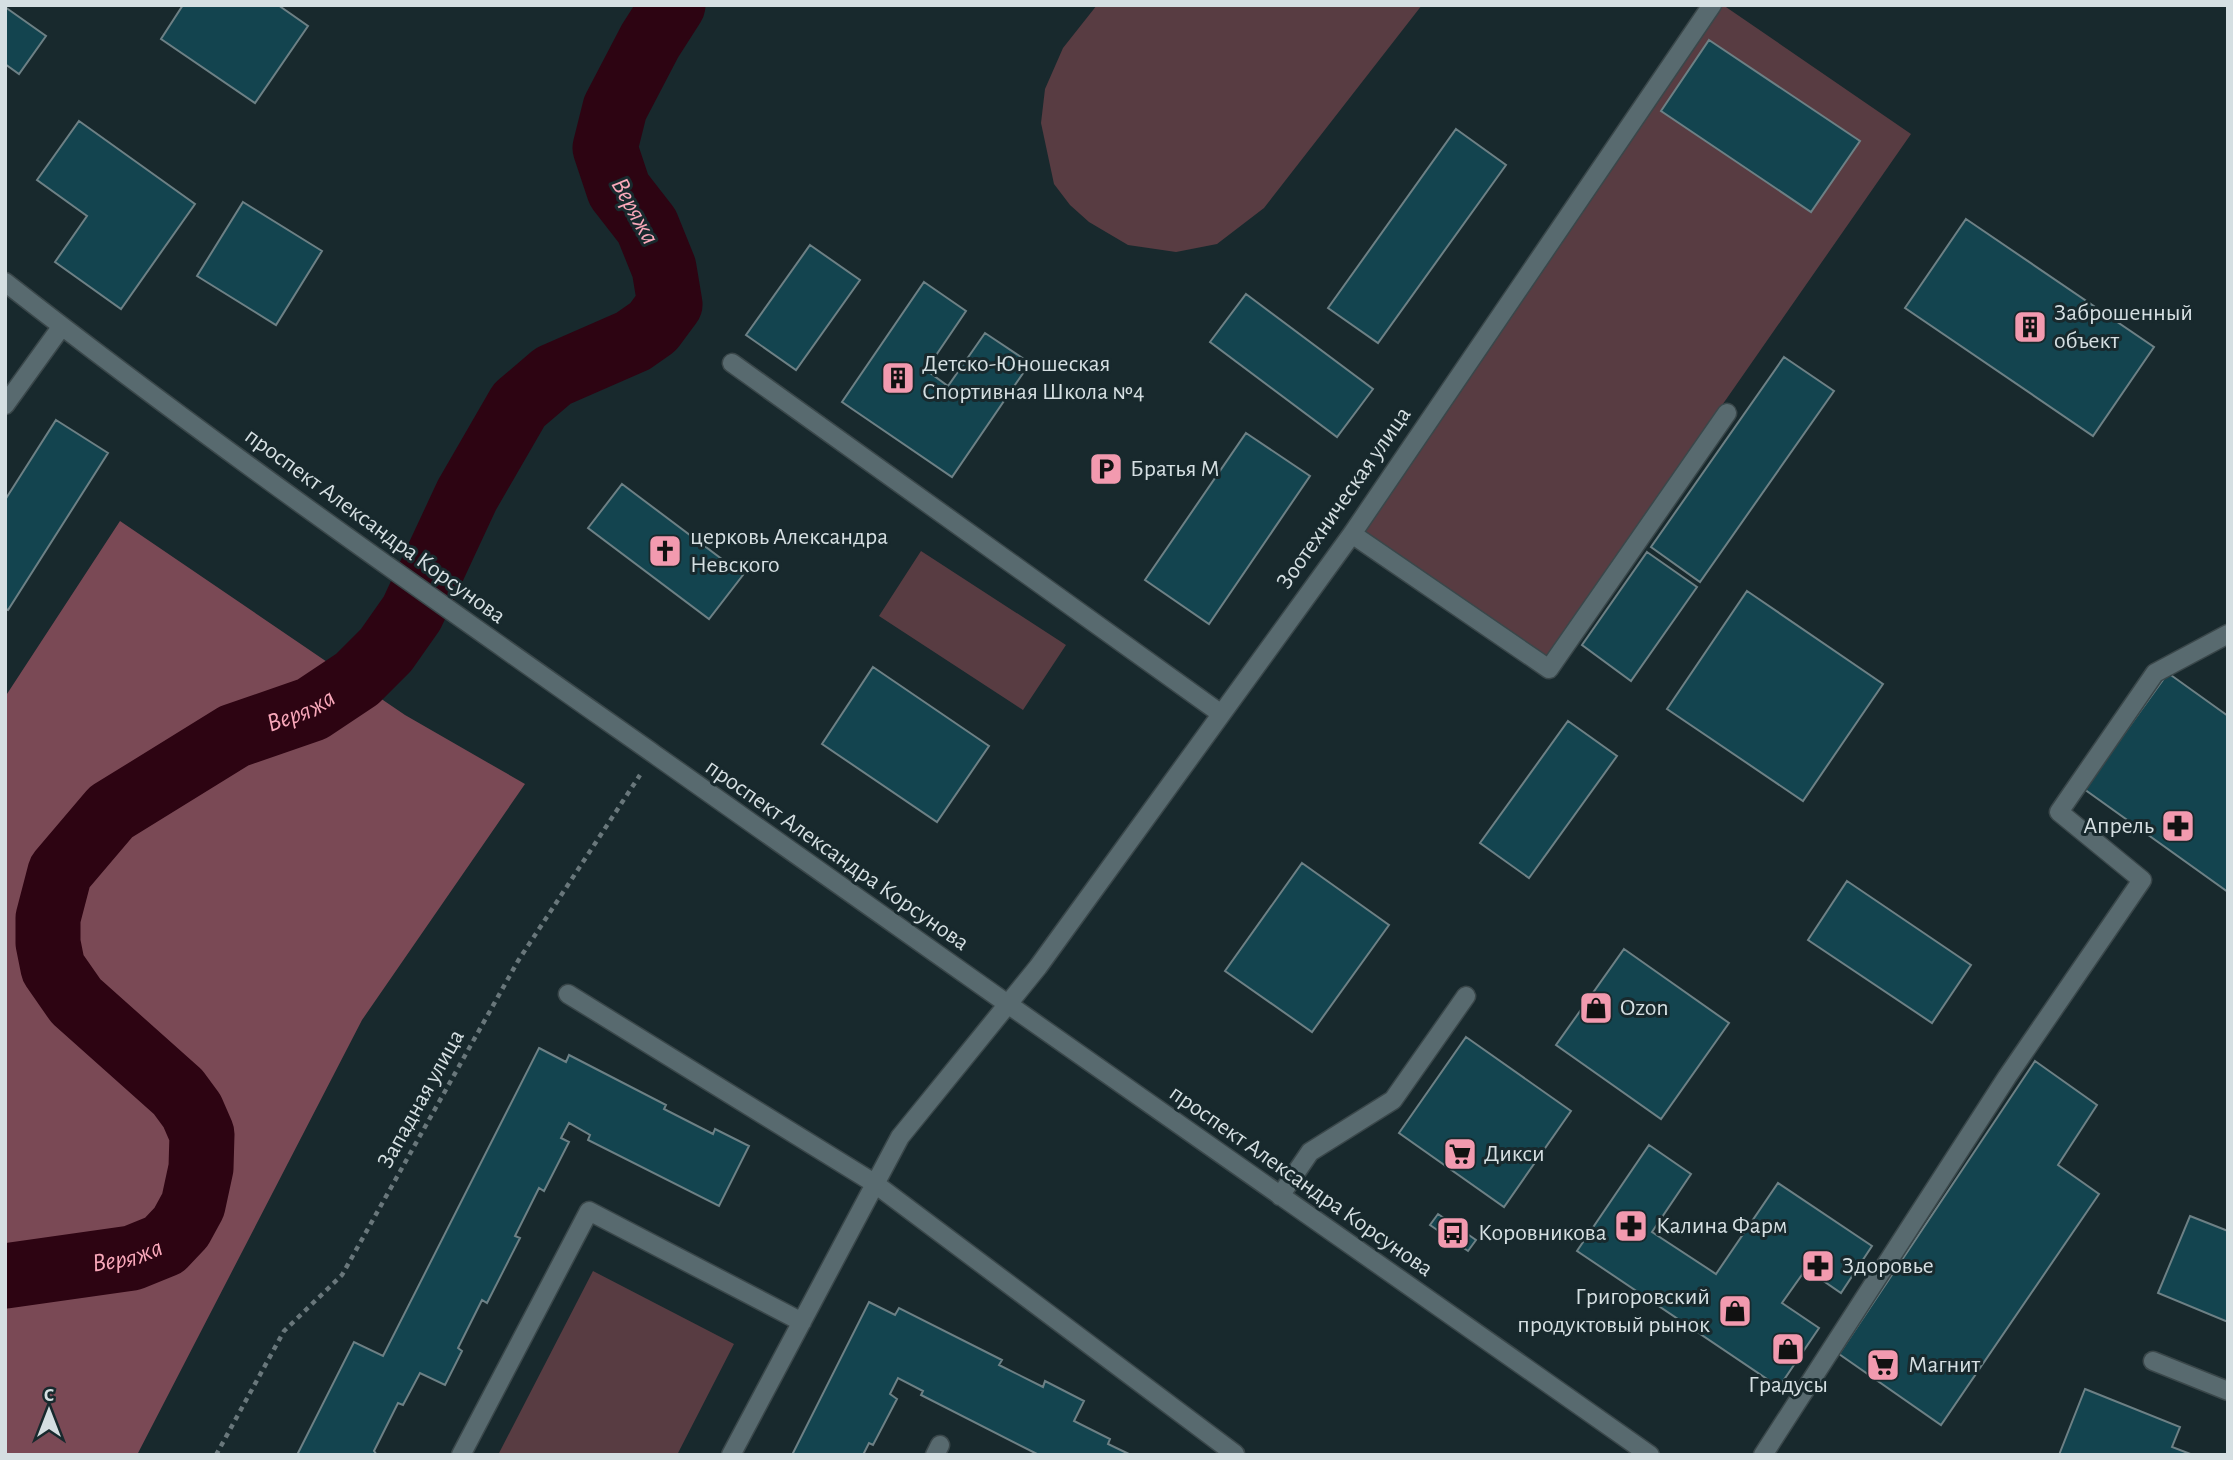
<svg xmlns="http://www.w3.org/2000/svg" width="2233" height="1460" font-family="'Alegreya Sans',sans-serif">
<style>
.green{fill:#583c42}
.forest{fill:#7a4955}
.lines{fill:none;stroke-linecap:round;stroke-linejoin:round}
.river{stroke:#2d0412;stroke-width:65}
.building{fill:#13444f;stroke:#6d8085;stroke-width:2}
.minor-casing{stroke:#3a474a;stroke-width:21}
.path{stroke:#69777b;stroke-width:4.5;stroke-dasharray:5 5;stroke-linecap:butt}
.minor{stroke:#586a6f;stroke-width:18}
.labels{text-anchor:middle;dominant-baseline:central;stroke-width:6;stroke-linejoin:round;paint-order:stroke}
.poi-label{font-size:24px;fill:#d5dfe2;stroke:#18292d;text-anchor:start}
.street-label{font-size:24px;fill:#d5dfe2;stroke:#18292d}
.water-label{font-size:26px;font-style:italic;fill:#f9a8ba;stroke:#18292d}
</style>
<rect width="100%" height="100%" fill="#18292d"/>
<path class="green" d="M1097,5H1422L1264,208L1217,244L1176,252L1128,245L1089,222L1070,205L1054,184L1041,123L1045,89L1063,48Z
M1723,5L1911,134L1546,658L1359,529Z
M921,551L1066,645L1023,710L879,616Z
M593,1271L734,1344L677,1455H498Z"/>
<path class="forest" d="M120,521L405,715L525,784L362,1020L137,1455H5V697Z"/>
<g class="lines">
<path class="river" id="s1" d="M5,1276L132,1258L164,1245L181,1227L193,1205L201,1168L202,1134L192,1111L178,1092L76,1001L53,968L48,943V918L60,872L111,812L234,736L312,709L357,679L386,650L412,613L467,495L519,405L553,376L633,341L653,327L670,304L664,268L647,226L619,190L605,148L615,108L650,41L673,5"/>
</g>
<path class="building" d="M183,5H278L308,26L255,103L161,39Z
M5,7L46,36L19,74L5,64Z
M1709,40L1860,141L1811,212L1661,111Z
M79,121L195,204L121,309L55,262L87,216L37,180Z
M1456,129L1506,165L1378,343L1328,308Z
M243,202L322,251L276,325L197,276Z
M1966,219L2154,347L2093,436L1905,308Z
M810,245L860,280L796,370L746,335Z
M924,282L966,311L926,370L948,386L985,333L1030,363L952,477L842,402Z
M1246,294L1373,389L1337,437L1210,342Z
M1784,357L1834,391L1700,582L1651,547Z
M56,420L108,453L8,610L5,609V500Z
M1246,433L1310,476L1209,624L1145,580Z
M622,484L743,575L709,619L588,528Z
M1647,552L1697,587L1631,681L1582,645Z
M1747,591L1883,684L1803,801L1667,709Z
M873,667L989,746L937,822L822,744Z
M2168,673L2228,716V892L2084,789Z
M1568,721L1617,756L1529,878L1480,843Z
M1302,863L1389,925L1312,1032L1225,971Z
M1847,881L1971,965L1932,1023L1808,940Z
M1624,949L1729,1023L1661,1119L1556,1045Z
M1466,1037L1571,1111L1504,1207L1399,1133Z
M539,1048L566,1062L569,1055L666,1105L664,1109L713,1134L715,1129L749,1146L719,1206L588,1140L590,1135L569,1123L561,1138L569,1142L544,1191L539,1188L515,1236L520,1238L487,1303L482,1300L458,1348L462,1351L445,1385L420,1373L403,1405L398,1403L374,1451L377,1455H297L354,1342L383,1356Z
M2035,1061L2097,1105L2058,1165L2099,1194L1941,1425L1839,1354Z
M1649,1145L1691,1174L1652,1232L1716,1274L1778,1183L1872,1246L1841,1293L1806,1269L1782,1303L1819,1328L1779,1387L1577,1251Z
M1438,1214L1476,1240L1468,1251L1430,1225Z
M2190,1216L2228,1231V1322L2158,1293Z
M869,1302L895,1315L899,1308L1002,1360L999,1365L1043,1387L1045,1381L1084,1401L1074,1421L1110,1439L1108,1444L1131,1455H1039L921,1395L923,1391L898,1378L890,1394L897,1399L873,1445L869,1443L863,1455H792Z
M2085,1389L2180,1427L2172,1447L2193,1455H2059Z"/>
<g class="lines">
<defs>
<path id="minor" d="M5,282C216,447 435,600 654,754C985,989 1318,1222 1650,1455
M732,363L1220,713
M5,405L62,326
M1352,534L1549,669L1727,413
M568,994L874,1183L1235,1454
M1280,1196L1310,1152L1393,1100L1466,996
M2153,1361L2228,1391
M461,1455L589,1211L802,1322
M731,1455L900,1137L1038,967L1352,534L1712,5
M935,1455L940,1445
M1763,1455L2007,1077L2142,880L2059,812L2155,673L2228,634"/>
</defs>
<use href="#minor" class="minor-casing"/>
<path class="path" d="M216,1455L284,1331L342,1275L518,961L640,775"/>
<use href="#minor" class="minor"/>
</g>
<defs>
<symbol id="building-square" viewBox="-11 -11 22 22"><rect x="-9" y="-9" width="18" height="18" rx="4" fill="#f29aaf" stroke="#18292d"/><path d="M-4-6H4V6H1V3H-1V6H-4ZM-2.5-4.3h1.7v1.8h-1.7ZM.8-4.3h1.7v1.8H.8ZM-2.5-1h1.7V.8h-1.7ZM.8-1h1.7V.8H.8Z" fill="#111"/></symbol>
<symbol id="parking-square" viewBox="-11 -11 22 22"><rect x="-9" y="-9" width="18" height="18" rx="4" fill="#f29aaf" stroke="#18292d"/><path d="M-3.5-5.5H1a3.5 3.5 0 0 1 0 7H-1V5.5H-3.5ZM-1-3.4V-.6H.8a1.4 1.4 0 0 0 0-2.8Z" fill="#111"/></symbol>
<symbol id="church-square" viewBox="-11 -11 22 22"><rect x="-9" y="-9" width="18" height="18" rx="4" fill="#f29aaf" stroke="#18292d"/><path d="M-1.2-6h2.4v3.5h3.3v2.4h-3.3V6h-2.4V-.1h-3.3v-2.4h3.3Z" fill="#111"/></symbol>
<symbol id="pharmacy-square" viewBox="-11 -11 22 22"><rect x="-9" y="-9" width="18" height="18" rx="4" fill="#f29aaf" stroke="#18292d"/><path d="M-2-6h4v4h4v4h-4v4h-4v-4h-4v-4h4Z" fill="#111"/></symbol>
<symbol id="shop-square" viewBox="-11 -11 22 22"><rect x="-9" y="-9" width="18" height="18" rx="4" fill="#f29aaf" stroke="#18292d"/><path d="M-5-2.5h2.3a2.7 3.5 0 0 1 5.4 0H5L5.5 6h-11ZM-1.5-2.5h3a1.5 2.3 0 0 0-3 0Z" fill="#111"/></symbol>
<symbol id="supermarket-square" viewBox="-11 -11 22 22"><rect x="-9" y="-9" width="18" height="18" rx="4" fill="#f29aaf" stroke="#18292d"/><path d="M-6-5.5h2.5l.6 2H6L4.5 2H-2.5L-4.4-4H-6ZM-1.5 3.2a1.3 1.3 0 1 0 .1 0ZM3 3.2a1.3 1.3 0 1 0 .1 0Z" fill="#111"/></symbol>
<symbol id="bus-square" viewBox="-11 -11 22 22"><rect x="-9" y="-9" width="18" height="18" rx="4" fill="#f29aaf" stroke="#18292d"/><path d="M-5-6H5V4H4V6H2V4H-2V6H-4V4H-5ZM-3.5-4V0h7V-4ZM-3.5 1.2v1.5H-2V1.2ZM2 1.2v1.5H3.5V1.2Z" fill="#111"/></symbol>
</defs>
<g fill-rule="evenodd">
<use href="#building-square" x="2011" y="308" width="38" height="38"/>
<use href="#building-square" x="879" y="359" width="38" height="38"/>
<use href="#parking-square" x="1087" y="450" width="38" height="38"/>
<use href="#church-square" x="646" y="532" width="38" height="38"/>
<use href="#pharmacy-square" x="2159" y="807" width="38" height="38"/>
<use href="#shop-square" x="1577" y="989" width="38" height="38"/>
<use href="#supermarket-square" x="1441" y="1135" width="38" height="38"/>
<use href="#pharmacy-square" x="1612" y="1207" width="38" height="38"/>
<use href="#bus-square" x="1434" y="1214" width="38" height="38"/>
<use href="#pharmacy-square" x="1799" y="1247" width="38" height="38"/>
<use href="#shop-square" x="1716" y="1292" width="38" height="38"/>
<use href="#shop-square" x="1769" y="1330" width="38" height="38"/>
<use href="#supermarket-square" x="1864" y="1346" width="38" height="38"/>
</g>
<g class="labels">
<g class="poi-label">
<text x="2054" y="313">Заброшенный<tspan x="2054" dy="28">объект</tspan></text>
<text x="922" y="364">Детско-Юношеская<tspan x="922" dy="28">Спортивная Школа №4</tspan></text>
<text x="1130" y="469">Братья М</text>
<text x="690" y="537">церковь Александра<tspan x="690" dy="28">Невского</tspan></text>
<text x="2154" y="826" text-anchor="end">Апрель</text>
<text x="1620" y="1008">Ozon</text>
<text x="1484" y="1154">Дикси</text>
<text x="1656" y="1226">Калина Фарм</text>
<text x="1478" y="1233">Коровникова</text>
<text x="1842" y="1266">Здоровье</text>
<text x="1710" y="1297" text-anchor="end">Григоровский<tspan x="1710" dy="28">продуктовый рынок</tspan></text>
<text x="1908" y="1365">Магнит</text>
<text x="1788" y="1385" text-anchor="middle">Градусы</text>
</g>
<g class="street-label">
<text transform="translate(1344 498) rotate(-55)">Зоотехническая улица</text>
<text transform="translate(375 526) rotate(36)">проспект Александра Корсунова</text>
<text transform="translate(837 855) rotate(35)">проспект Александра Корсунова</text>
<text transform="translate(421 1099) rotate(-61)">Западная улица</text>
<text transform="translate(1301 1181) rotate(35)">проспект Александра Корсунова</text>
</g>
<g class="water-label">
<text transform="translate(635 211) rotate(61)">Веряжа</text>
<text stroke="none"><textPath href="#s1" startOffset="903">Веряжа</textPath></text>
<text stroke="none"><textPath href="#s1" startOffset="124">Веряжа</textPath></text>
</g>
</g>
<rect width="2233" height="1460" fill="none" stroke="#d5dfe2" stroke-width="14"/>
<g transform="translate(49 1411)" stroke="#18292d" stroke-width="5" paint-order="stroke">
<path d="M0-5L12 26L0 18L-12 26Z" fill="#d5dfe2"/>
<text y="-10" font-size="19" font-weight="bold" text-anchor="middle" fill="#d5dfe2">С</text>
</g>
</svg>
